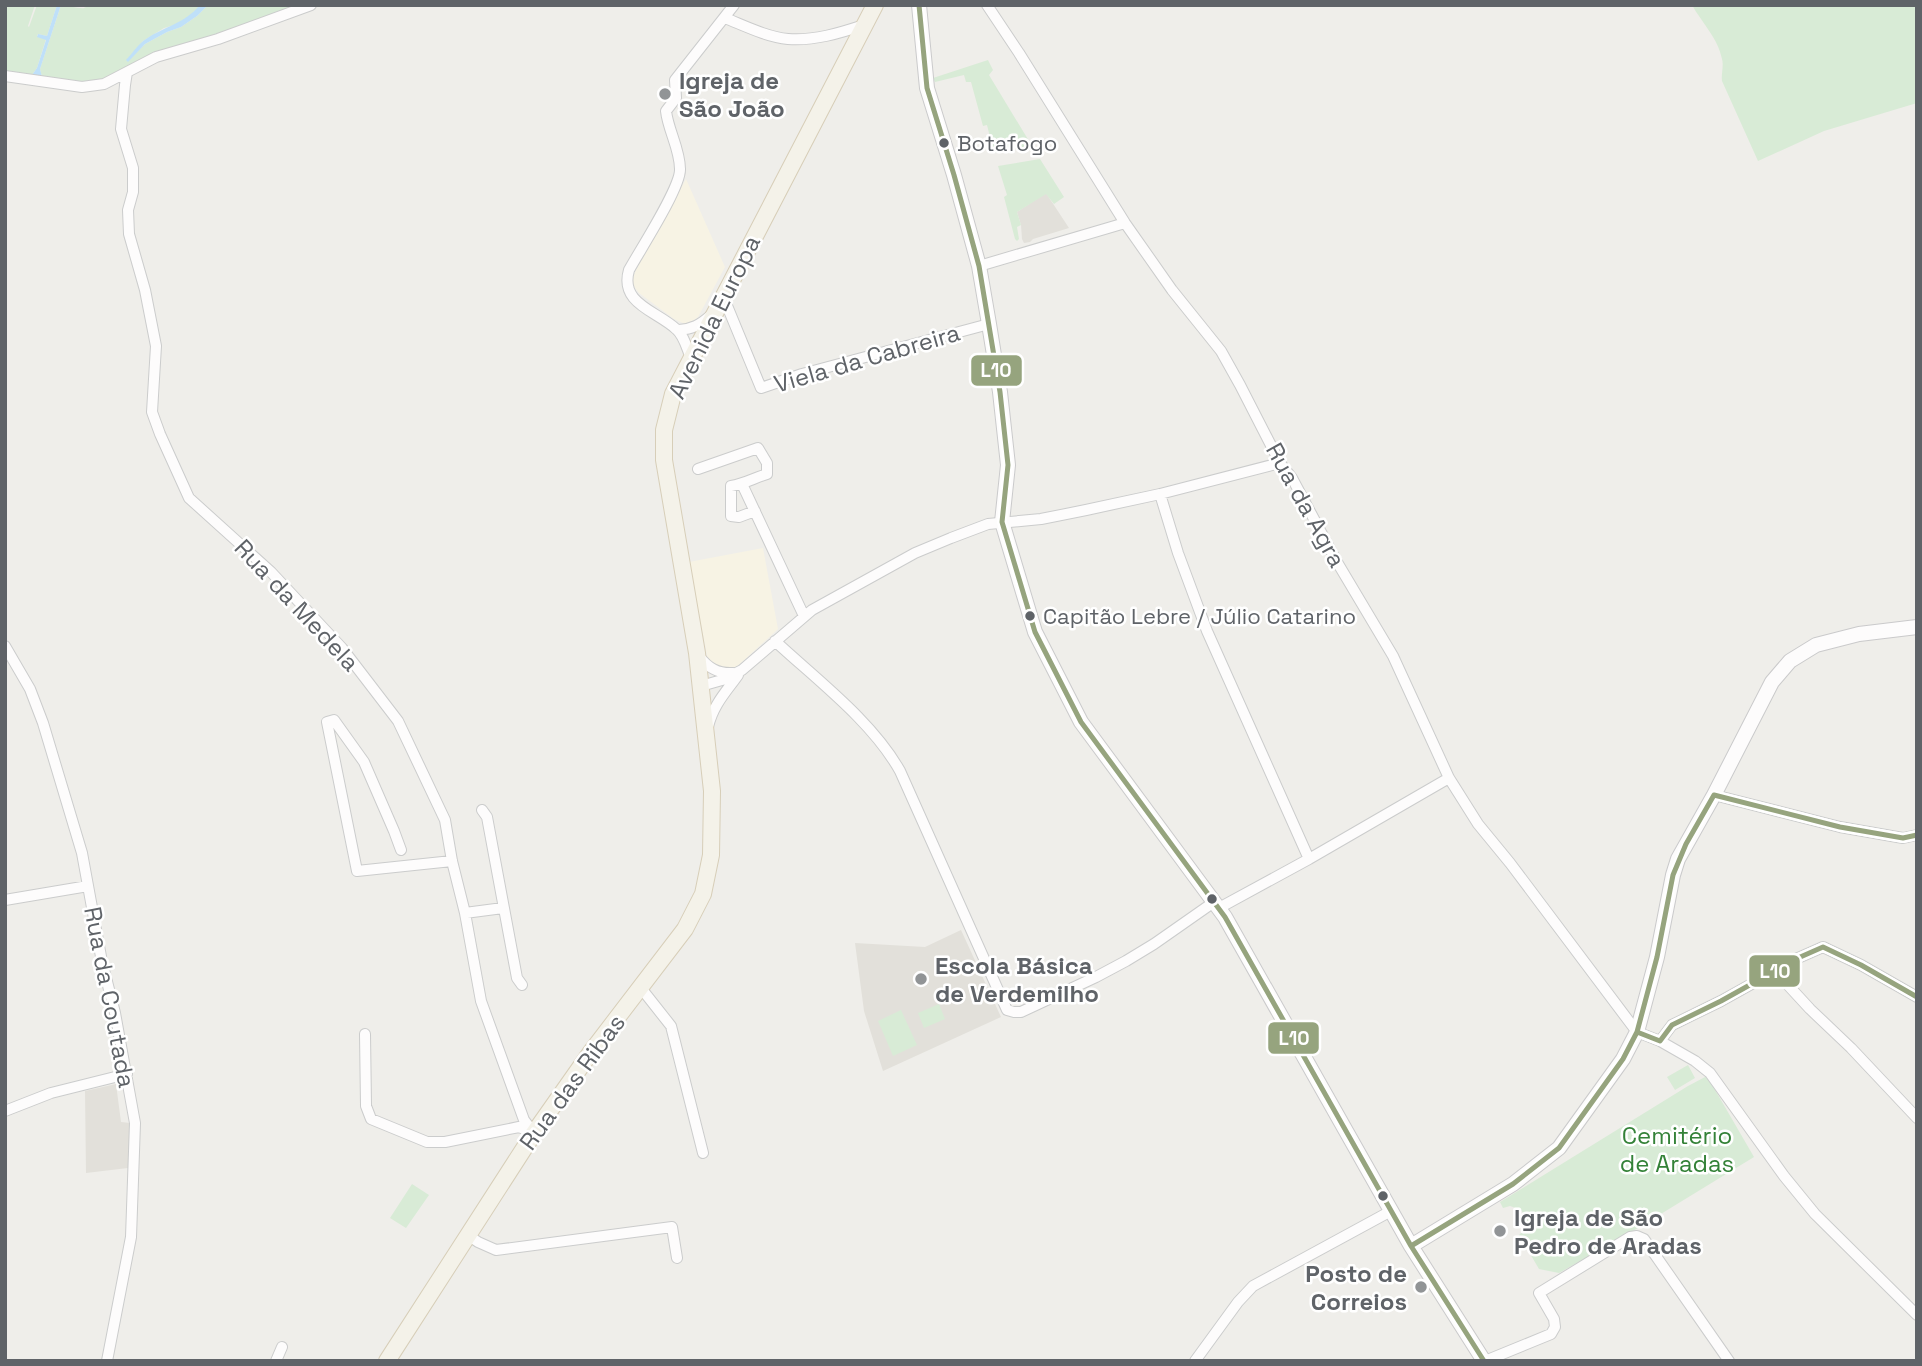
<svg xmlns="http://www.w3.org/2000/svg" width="1922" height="1366" font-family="'Space Grotesk',sans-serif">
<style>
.commercial{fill:#f7f3e4}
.education{fill:#e2e0da}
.green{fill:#d8ebd6}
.water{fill:#bfe0f9}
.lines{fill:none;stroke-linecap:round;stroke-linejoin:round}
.street-casing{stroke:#cbcccc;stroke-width:12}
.secondary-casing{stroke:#cacacb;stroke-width:16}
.primary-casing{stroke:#d7ceb8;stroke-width:18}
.street{stroke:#fdfcfc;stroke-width:10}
.secondary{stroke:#fdfcfc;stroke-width:14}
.primary{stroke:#f4f2e9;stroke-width:16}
.bus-1-casing{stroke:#fff;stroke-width:10}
.bus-1{stroke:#96a47e;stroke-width:5}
.poi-dot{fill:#919496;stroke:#fff;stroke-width:2.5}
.bus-dot{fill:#5f6368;stroke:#fff;stroke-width:2.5}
.labels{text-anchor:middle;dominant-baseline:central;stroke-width:5;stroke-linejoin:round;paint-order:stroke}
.bus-label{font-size:22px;fill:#5f6368;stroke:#fff;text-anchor:start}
.poi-label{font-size:24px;font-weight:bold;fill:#5f6368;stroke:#fff;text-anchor:start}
.street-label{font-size:24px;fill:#5f6368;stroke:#fff}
.park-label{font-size:24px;fill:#348238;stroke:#fff}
.line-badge{stroke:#fff;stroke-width:2.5}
.badge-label{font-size:19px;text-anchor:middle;font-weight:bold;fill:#fff}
</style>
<rect width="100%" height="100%" fill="#efeeea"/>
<path class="commercial" d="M686,179L725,267L698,317L694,320L685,324L674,319L639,293L632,284V280L636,270Z
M763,548L778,629L741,663L736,667L724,671L708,660L689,562Z"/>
<path class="education" d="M1046,193L1069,228L1033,239L1030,242L1024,243L1022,239L1021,225L1017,212Z
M961,930L1001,1017L883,1071L864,1011L855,943L925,947Z
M116,1084L121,1122L130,1123L128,1168L86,1173L85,1091Z"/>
<path class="green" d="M5,5H35L28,26L29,27L37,5H57L47,36L38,34L37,36L46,39L37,68L32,75L5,71Z
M61,5C70,5 77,9 86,8L79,5H200L193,14L178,24L164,28L143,41L128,61L145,44L167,32L181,27L197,16L208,5H304L101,79L83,83L42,77L40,69Z
M1692,5H1917V103L1824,131L1758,161L1722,81C1721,74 1724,66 1722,59C1718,38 1702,23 1692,5Z
M988,60L993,70L989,75L1032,146L994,153L987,125L983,126L971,82H966L964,75L935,82L933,78Z
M1040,159L1064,197L1054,204L1046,194L1017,212L1021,225L1017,227L1019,239L1017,241L1015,239L1004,197L1007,195L998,166Z
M939,1004L945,1019L924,1028L918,1013Z
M901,1010L917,1045L893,1056L878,1021Z
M1688,1065L1695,1078L1675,1090L1667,1077Z
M1707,1076L1754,1157L1633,1231L1559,1273L1539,1269L1519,1235L1524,1230L1525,1216L1521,1210L1510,1206L1503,1208L1500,1202L1688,1086Z
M412,1184L429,1195L406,1228L390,1218Z"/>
<path class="water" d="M57,5H61L40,69L42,77L32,75L37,68L46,40L37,37L38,34L47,36Z
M200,5H208L197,16L181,27L167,32L145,44L128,62L126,60C133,53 138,44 146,39C165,26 184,24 200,5Z"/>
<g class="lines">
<defs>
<path id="street" d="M987,5L1019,53L1125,223L1172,290L1221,351L1240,385L1280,463L1292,478L1337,562L1393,656L1449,778L1478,824L1510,863L1637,1032L1660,1041L1672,1025L1721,1001L1798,958L1823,947L1861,965L1917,997
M725,18C745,26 767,37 788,39C814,41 840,33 864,25
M127,72L125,85L121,129L133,168V192L128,210L129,234L145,290L156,346L152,412L160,434L189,498L271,572L342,648L398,721L445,820L452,861L465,913L481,1001L524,1120L534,1133
M5,76L82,87L104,84L156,57L218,39L311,5
M979,266L1125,223
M723,296L761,388L802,374L989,324
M679,330C692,329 700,325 710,316
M691,358C687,349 684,335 676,329C657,311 619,304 629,270C640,250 681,187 680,169C680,149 668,130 666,111L676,98L675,80L734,5
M698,469L758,448L767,463V474C754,478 744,484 731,486V516L739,517L755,511
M742,484L804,616
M1160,494L1178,553L1207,631L1309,859
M775,641C817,680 872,721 900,771L1007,1010L1014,1012H1021L1096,977L1126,961L1154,944L1214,902
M5,646L30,689L43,723L82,853L102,962L115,1013L135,1123L131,1237L107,1361
M699,656C708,668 718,674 733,673
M701,686L722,680L742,670L812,610L915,553L951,538L988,524L1041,519L1086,510L1160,494L1280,463
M708,727C713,705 726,692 738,675
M1714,795L1840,827L1903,838L1917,835
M482,810L487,817L517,978L522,985
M401,850L394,831L364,762L334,720L327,722L357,871L452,861
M5,900L88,886
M1219,908L1309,859L1449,778
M465,913L503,908
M1775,971L1810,1009L1851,1048L1917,1118
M641,988L671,1026L703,1153
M365,1034L366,1106L371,1119L427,1142H445L519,1127L534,1133
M1660,1041L1695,1061L1710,1073L1784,1176L1815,1214L1917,1315
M5,1111L51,1093L127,1074
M468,1235L478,1242L496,1250L672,1227L677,1258
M276,1361L282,1347
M1195,1361L1238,1302L1253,1286L1391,1211
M1485,1361L1551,1334L1555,1327L1554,1319L1539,1293L1630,1237L1637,1236L1644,1239L1729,1361"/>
<path id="secondary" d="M919,5L927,88L954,175L979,266L989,324L1000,392L1008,465L1002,522L1035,632L1081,722L1225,917L1411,1246L1484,1361
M1411,1246L1513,1184L1559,1148L1623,1059L1637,1032L1657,957L1673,875L1678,859L1714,795L1772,682L1790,661L1816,645L1859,634L1917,627"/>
<path id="primary" d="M387,1361L534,1133L591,1052L685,929L703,894L711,855L712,791L697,653L664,460V430L673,394L875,5"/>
</defs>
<use href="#street" class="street-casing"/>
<use href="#secondary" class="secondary-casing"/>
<use href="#primary" class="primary-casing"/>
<use href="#street" class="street"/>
<use href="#secondary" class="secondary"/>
<use href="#primary" class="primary"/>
<defs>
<path id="bus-1" d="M919,5L927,88L954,175L979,266L1000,392L1008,465L1002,522L1035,632L1081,722L1225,917L1411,1246L1484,1361
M1637,1032L1660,1041L1672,1025L1721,1001L1798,958L1823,947L1861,965L1917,997
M1411,1246L1513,1184L1559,1148L1623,1059L1637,1032L1657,957L1673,875L1686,844L1714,795L1840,827L1903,838L1917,835"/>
</defs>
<use href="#bus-1" class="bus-1-casing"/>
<use href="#bus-1" class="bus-1"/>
</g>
<g class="poi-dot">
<circle cx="665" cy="94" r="7"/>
<circle cx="921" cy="979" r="7"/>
<circle cx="1500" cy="1231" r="7"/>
<circle cx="1421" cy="1287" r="7"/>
</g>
<g class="bus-dot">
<circle cx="944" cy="143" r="6"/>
<circle cx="1030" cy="616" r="6"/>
<circle cx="1212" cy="899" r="6"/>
<circle cx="1383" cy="1196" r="6"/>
</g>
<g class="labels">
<g class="bus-label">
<text x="957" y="143">Botafogo</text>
<text x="1043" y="616">Capitão Lebre / Júlio Catarino</text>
</g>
<g class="poi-label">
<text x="679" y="80">Igreja de<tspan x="679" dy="28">São João</tspan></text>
<text x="935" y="965">Escola Básica<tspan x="935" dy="28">de Verdemilho</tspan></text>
<text x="1514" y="1217">Igreja de São<tspan x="1514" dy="28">Pedro de Aradas</tspan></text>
<text x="1407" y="1273" text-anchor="end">Posto de<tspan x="1407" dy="28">Correios</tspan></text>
</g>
<g class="street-label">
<text transform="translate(714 317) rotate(-64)">Avenida Europa</text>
<text transform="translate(867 358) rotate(-16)">Viela da Cabreira</text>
<text transform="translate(1306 505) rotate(61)">Rua da Agra</text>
<text transform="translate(297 605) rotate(47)">Rua da Medela</text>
<text transform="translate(110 997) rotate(79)">Rua da Coutada</text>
<text transform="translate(572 1082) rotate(-54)">Rua das Ribas</text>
</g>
<g class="park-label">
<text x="1677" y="1135">Cemitério<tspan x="1677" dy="28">de Aradas</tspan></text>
</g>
</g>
<g class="line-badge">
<rect x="970" y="354" width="53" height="33" rx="7" fill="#96a47e"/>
<rect x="1748" y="954" width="53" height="34" rx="7" fill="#96a47e"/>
<rect x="1267" y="1021" width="53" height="34" rx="7" fill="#96a47e"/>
</g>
<g class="badge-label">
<text x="996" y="377">L10</text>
<text x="1775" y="978">L10</text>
<text x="1294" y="1045">L10</text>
</g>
<rect width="1922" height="1366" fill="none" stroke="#5f6368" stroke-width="14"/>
</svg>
